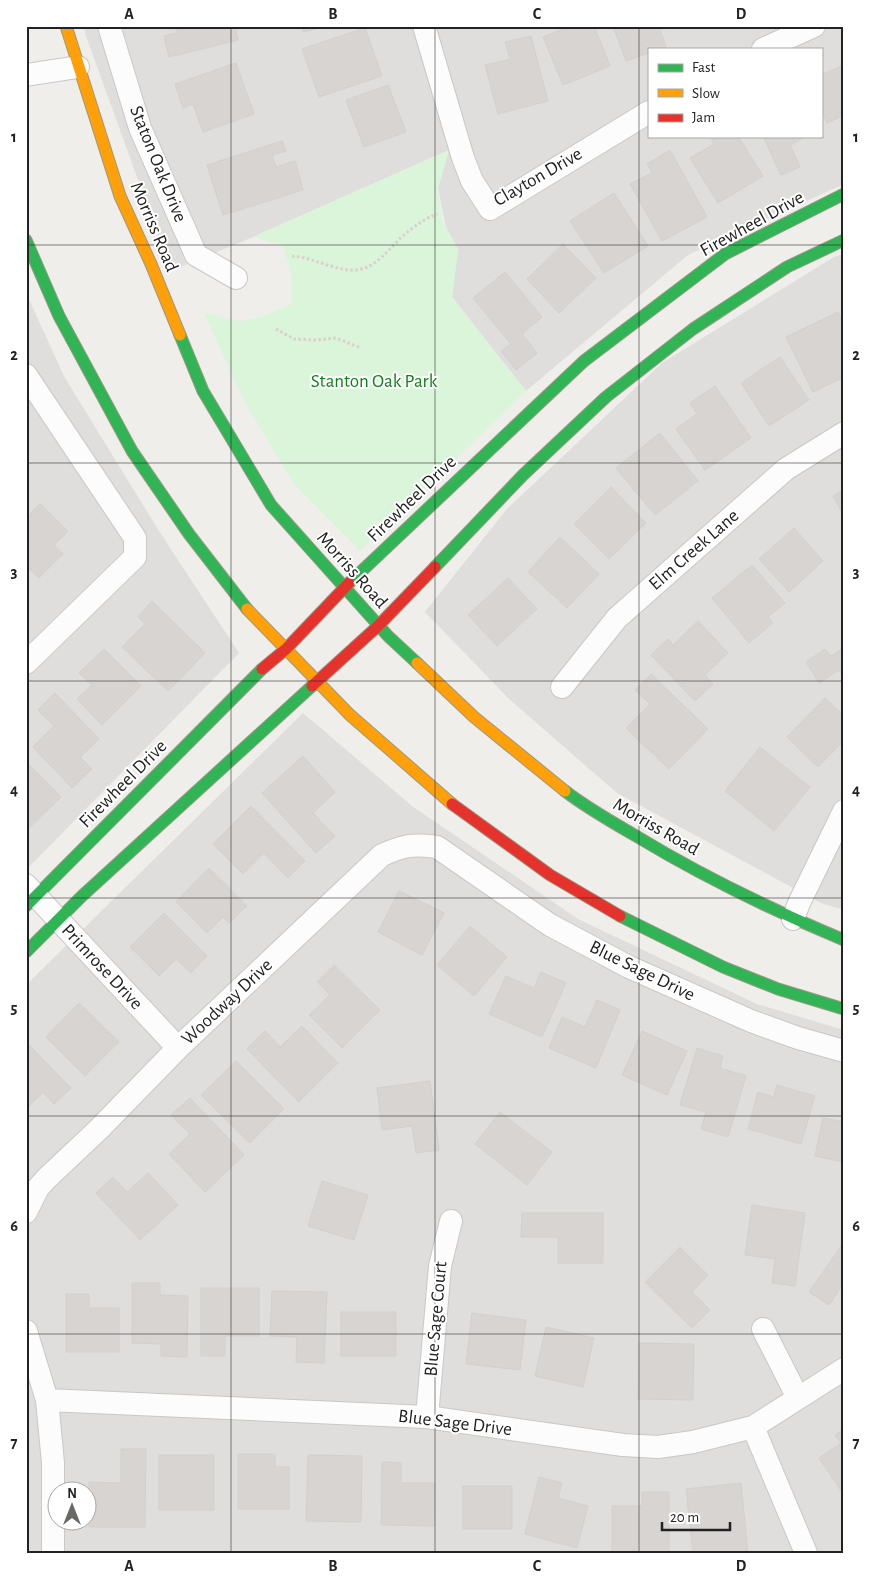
<svg xmlns="http://www.w3.org/2000/svg" width="870" height="1579" font-family="'Alegreya Sans',sans-serif">
<style>
.residential{fill:#dfdedc;fill-rule:evenodd}
.park{fill:#daf5da}
.building{fill:#d7d4d2;stroke:#d3d0cc}
.lines{fill:none;stroke-linecap:round;stroke-linejoin:round}
.street-casing{stroke:#c9c8c7;stroke-width:24}
.fast-casing{stroke:#999a82;stroke-width:13}
.slow-casing{stroke:#999a82;stroke-width:13}
.jam-casing{stroke:#999a82;stroke-width:13}
.path{stroke:#dccecd;stroke-width:3;stroke-dasharray:2.5 2.5;stroke-linecap:butt}
.street{stroke:#fdfcfc;stroke-width:22}
.fast{stroke:#30b455;stroke-width:11}
.slow{stroke:#ff9f0a;stroke-width:11}
.jam{stroke:#e5322d;stroke-width:11}
.grid{fill:none;stroke:#222;stroke-width:1;stroke-opacity:0.55}
.labels{text-anchor:middle;dominant-baseline:central;stroke-width:4;stroke-linejoin:round;paint-order:stroke}
.street-label{font-size:19px;fill:#222;stroke:#fff}
.park-label{font-size:19px;fill:#0c8416;stroke:#fff}
.neatline{fill:none;stroke:#222;stroke-width:2}
.grid-label{font-size:16px;text-anchor:middle;font-weight:bold;fill:#222}
</style>
<rect width="100%" height="100%" fill="#f0eeeb"/>
<path class="residential" d="M84,26H844V184L688,255L526,391L452,297L458,249L446,227L438,188L449,150L253,237L171,271L86,36ZM649,49H821V136H649Z
M844,254V910L821,903L617,793L509,699L425,612L506,510L662,363L834,257Z
M26,293L65,378L159,531L239,653L26,870Z
M303,713L412,806L578,919L757,1004L844,1030V1553H26V985ZM58,1492H88V1522H58Z"/>
<path class="park" d="M449,150L438,188L442,220L458,249L452,297L526,391L360,551L294,484L243,399L204,313L240,321L267,315L291,304V275L283,245L253,237Z"/>
<path class="building" d="M175,26H235L238,40L169,57L164,36L177,33Z
M302,26H327L303,32Z
M571,26H594L610,66L563,85L543,37Z
M613,26H659L666,47L661,49H649V53L626,61Z
M365,28L382,76L319,97L302,49Z
M531,36L548,101L498,114L485,65L510,59L505,42Z
M236,63L254,114L203,132L193,104L183,108L175,84Z
M844,65V115L827,123L821,109V75Z
M388,85L406,132L364,147L346,100Z
M710,136H738L763,176L718,203L690,158L714,144Z
M763,136H808L790,145L800,167L781,175Z
M282,141L286,151L272,155L276,167L295,161L303,190L223,215L207,165Z
M670,150L707,217L662,241L630,184L652,173L647,164Z
M614,193L648,246L604,273L570,221Z
M563,244L596,278L559,313L527,279Z
M505,272L542,317L522,334L537,353L516,370L501,351L511,344L473,298Z
M838,312L844,324V377L813,392L786,337Z
M780,357L809,400L769,426L741,383Z
M715,386L751,438L705,470L676,429L697,414L690,403Z
M660,433L698,481L655,515L616,468Z
M611,487L646,523L609,559L574,524Z
M844,490V516L833,496Z
M40,504L68,531L54,545L63,554L39,578L26,566V518Z
M794,528L823,561L789,592L759,559Z
M560,537L599,574L567,608L528,572Z
M752,565L785,603L768,617L773,623L749,643L712,598Z
M508,578L537,609L497,646L468,615Z
M152,601L205,653L168,691L122,647L145,624L138,617Z
M698,621L728,653L705,675L713,684L695,701L651,655L668,639L673,645Z
M844,648V677L839,670L819,683L806,662L825,649L831,656Z
M104,649L141,686L102,725L77,699L92,685L79,673Z
M651,674L708,729L669,769L626,728L650,704L635,690Z
M55,693L99,739L80,757L92,769L72,788L33,747L54,726L38,710Z
M825,698L844,716V741L818,767L787,737Z
M760,747L810,787L774,831L725,791Z
M303,756L335,792L313,813L335,836L316,853L262,793Z
M26,762L61,797L26,831Z
M251,806L305,861L288,878L264,853L243,874L213,844Z
M209,868L247,906L229,923L223,917L207,933L176,902Z
M399,891L444,913L422,955L378,932Z
M164,913L207,956L191,973L176,959L159,976L130,947Z
M470,926L507,957L474,996L437,965Z
M334,965L380,1010L342,1048L309,1015L330,995L317,982Z
M541,972L566,983L542,1037L489,1014L506,976L534,988Z
M597,1000L620,1010L596,1068L549,1048L562,1017L585,1027Z
M79,1003L119,1042L85,1076L46,1037Z
M302,1026L338,1063L299,1102L247,1049L265,1031L280,1047Z
M642,1031L687,1051L667,1095L622,1075Z
M29,1045L71,1088L54,1104L43,1092L26,1109V1048Z
M697,1048L723,1056L720,1068L746,1076L728,1137L701,1129L706,1112L680,1105Z
M236,1061L284,1109L250,1143L201,1095Z
M430,1081L439,1150L416,1153L412,1126L382,1130L377,1088Z
M777,1085L815,1096L801,1144L748,1129L758,1092L774,1097Z
M190,1098L244,1155L205,1192L169,1154L190,1134L171,1115Z
M500,1112L552,1152L527,1185L475,1144Z
M823,1118L844,1122V1162L815,1156Z
M148,1173L178,1205L140,1240L96,1193L113,1177L127,1192Z
M322,1181L368,1195L354,1240L308,1226Z
M752,1205L805,1213L795,1286L772,1283L775,1259L745,1255Z
M522,1213H603V1263H558V1237H521Z
M844,1242V1283L829,1305L809,1292Z
M680,1247L708,1275L692,1292L710,1310L692,1328L645,1282Z
M132,1283H160V1295L188,1296L187,1357L161,1356V1344L132,1343Z
M201,1288H259V1336H225V1356H201Z
M272,1291L327,1292L324,1363L296,1362L297,1337L270,1336Z
M66,1294H89V1308H119V1352H66Z
M341,1312H396V1356H341Z
M472,1313L526,1320L520,1370L466,1364Z
M546,1327L594,1338L583,1387L535,1376Z
M639,1343L694,1344L693,1400L638,1399Z
M844,1429V1495L819,1458L841,1443L835,1435Z
M121,1449H146L145,1527H89V1482L121,1483Z
M238,1454H275V1467H289V1509H238Z
M159,1455H214V1510H159Z
M308,1455L362,1456L361,1522L306,1521Z
M382,1462L401,1463V1483H435L434,1526L381,1525Z
M539,1477L562,1483L558,1498L588,1506L577,1548L525,1534Z
M741,1483L748,1553H693L686,1489Z
M463,1486H512V1529H463Z
M642,1492H669V1553H612V1506H642Z"/>
<g class="lines">
<defs>
<path id="street" d="M109,26L140,128L196,255L236,278
M424,26L463,158L472,181L490,209L649,112
M763,49L814,26
M26,75L78,67
M26,375L135,538V557L26,663
M562,687L617,618L786,469L844,433
M26,885L178,1048
M793,919L799,903L844,811
M26,1212L38,1188L46,1179L99,1129L178,1048L382,855C405,845 411,844 437,847L550,925L629,967L751,1021L798,1038L844,1051
M763,1329L798,1398
M26,1331L47,1400L53,1463V1553
M47,1400L427,1417L623,1445L658,1447L693,1442L753,1427L844,1369
M427,1417L440,1266L451,1221
M753,1427L806,1553"/>
<path id="fast" d="M26,240L59,316L132,451L189,534L247,609
M180,335L203,391L271,505L388,636L417,663
M435,567L523,475L606,397L693,329L787,267L844,240
M349,583L584,361L725,254L844,194
M565,791C587,808 612,822 636,836C702,876 772,910 844,940
M26,906L262,669
M620,916L723,967L778,989L844,1009
M26,952L82,896L312,686"/>
<path id="slow" d="M66,26L120,196L151,264L180,335
M247,609L350,715L452,804
M417,663L474,717L565,791"/>
<path id="jam" d="M262,669L286,649L349,583
M312,686L378,626L435,567
M452,804L550,875L620,916"/>
</defs>
<use href="#street" class="street-casing"/>
<use href="#fast" class="fast-casing"/>
<use href="#slow" class="slow-casing"/>
<use href="#jam" class="jam-casing"/>
<path class="path" d="M292,256C313,257 337,272 356,270C377,268 389,248 405,234C415,226 424,219 437,214
M276,329L294,339L316,340L336,338L361,348"/>
<use href="#street" class="street"/>
<use href="#fast" class="fast"/>
<use href="#slow" class="slow"/>
<use href="#jam" class="jam"/>
</g>
<path class="grid" d="M231,26V1553M435,26V1553M639,26V1553M26,245H844M26,463H844M26,681H844M26,898H844M26,1116H844M26,1334H844"/>
<g class="labels">
<g class="street-label">
<text transform="translate(158 164) rotate(68)">Staton Oak Drive</text>
<text transform="translate(538 177) rotate(-30)">Clayton Drive</text>
<text transform="translate(752 224) rotate(-29)">Firewheel Drive</text>
<text transform="translate(154 227) rotate(67)">Morriss Road</text>
<text transform="translate(412 499) rotate(-44)">Firewheel Drive</text>
<text transform="translate(694 550) rotate(-41)">Elm Creek Lane</text>
<text transform="translate(352 570) rotate(48)">Morriss Road</text>
<text transform="translate(123 784) rotate(-45)">Firewheel Drive</text>
<text transform="translate(656 827) rotate(30)">Morriss Road</text>
<text transform="translate(102 967) rotate(47)">Primrose Drive</text>
<text transform="translate(642 971) rotate(26)">Blue Sage Drive</text>
<text transform="translate(227 1002) rotate(-43)">Woodway Drive</text>
<text transform="translate(436 1319) rotate(-85)">Blue Sage Court</text>
<text transform="translate(455 1423) rotate(7)">Blue Sage Drive</text>
</g>
<g class="park-label">
<text x="374" y="381">Stanton Oak Park</text>
</g>
</g>
<rect width="870" height="1579" fill="none" stroke="#ffffff" stroke-width="55"/>
<rect x="648" y="48" width="175" height="90" fill="#ffffff" stroke="#a7a7a7"/>
<rect x="658" y="64" width="25" height="8" fill="#30b455" stroke="#a7a7a7"/>
<text x="692" y="72" font-size="15" fill="#222222">Fast</text>
<rect x="658" y="89" width="25" height="8" fill="#ff9f0a" stroke="#a7a7a7"/>
<text x="692" y="98" font-size="15" fill="#222222">Slow</text>
<rect x="658" y="114" width="25" height="8" fill="#e5322d" stroke="#a7a7a7"/>
<text x="692" y="122" font-size="15" fill="#222222">Jam</text>
<g transform="translate(72 1506)"><circle r="24" fill="#ffffff" stroke="#a7a7a7"/>
<path d="M0-4L9 19L0 12L-9 19Z" fill="#6a6968"/>
<text y="-8" font-size="14" font-weight="bold" text-anchor="middle" fill="#222222">N</text>
</g>
<path d="M662 1522v8h68v-8" fill="none" stroke="#222222" stroke-width="2.5"/>
<text x="670" y="1522" font-size="15" fill="#222222" stroke="#ffffff" stroke-width="4" paint-order="stroke">20 m</text>
<rect x="28" y="28" width="814" height="1524" class="neatline"/>
<g class="grid-label">
<text x="129" y="19">A</text>
<text x="333" y="19">B</text>
<text x="537" y="19">C</text>
<text x="741" y="19">D</text>
<text x="14" y="142">1</text>
<text x="856" y="142">1</text>
<text x="14" y="360">2</text>
<text x="856" y="360">2</text>
<text x="14" y="577">3</text>
<text x="856" y="577">3</text>
<text x="14" y="795">4</text>
<text x="856" y="795">4</text>
<text x="14" y="1013">5</text>
<text x="856" y="1013">5</text>
<text x="14" y="1231">6</text>
<text x="856" y="1231">6</text>
<text x="14" y="1448">7</text>
<text x="856" y="1448">7</text>
<text x="129" y="1571">A</text>
<text x="333" y="1571">B</text>
<text x="537" y="1571">C</text>
<text x="741" y="1571">D</text>
</g>
</svg>
